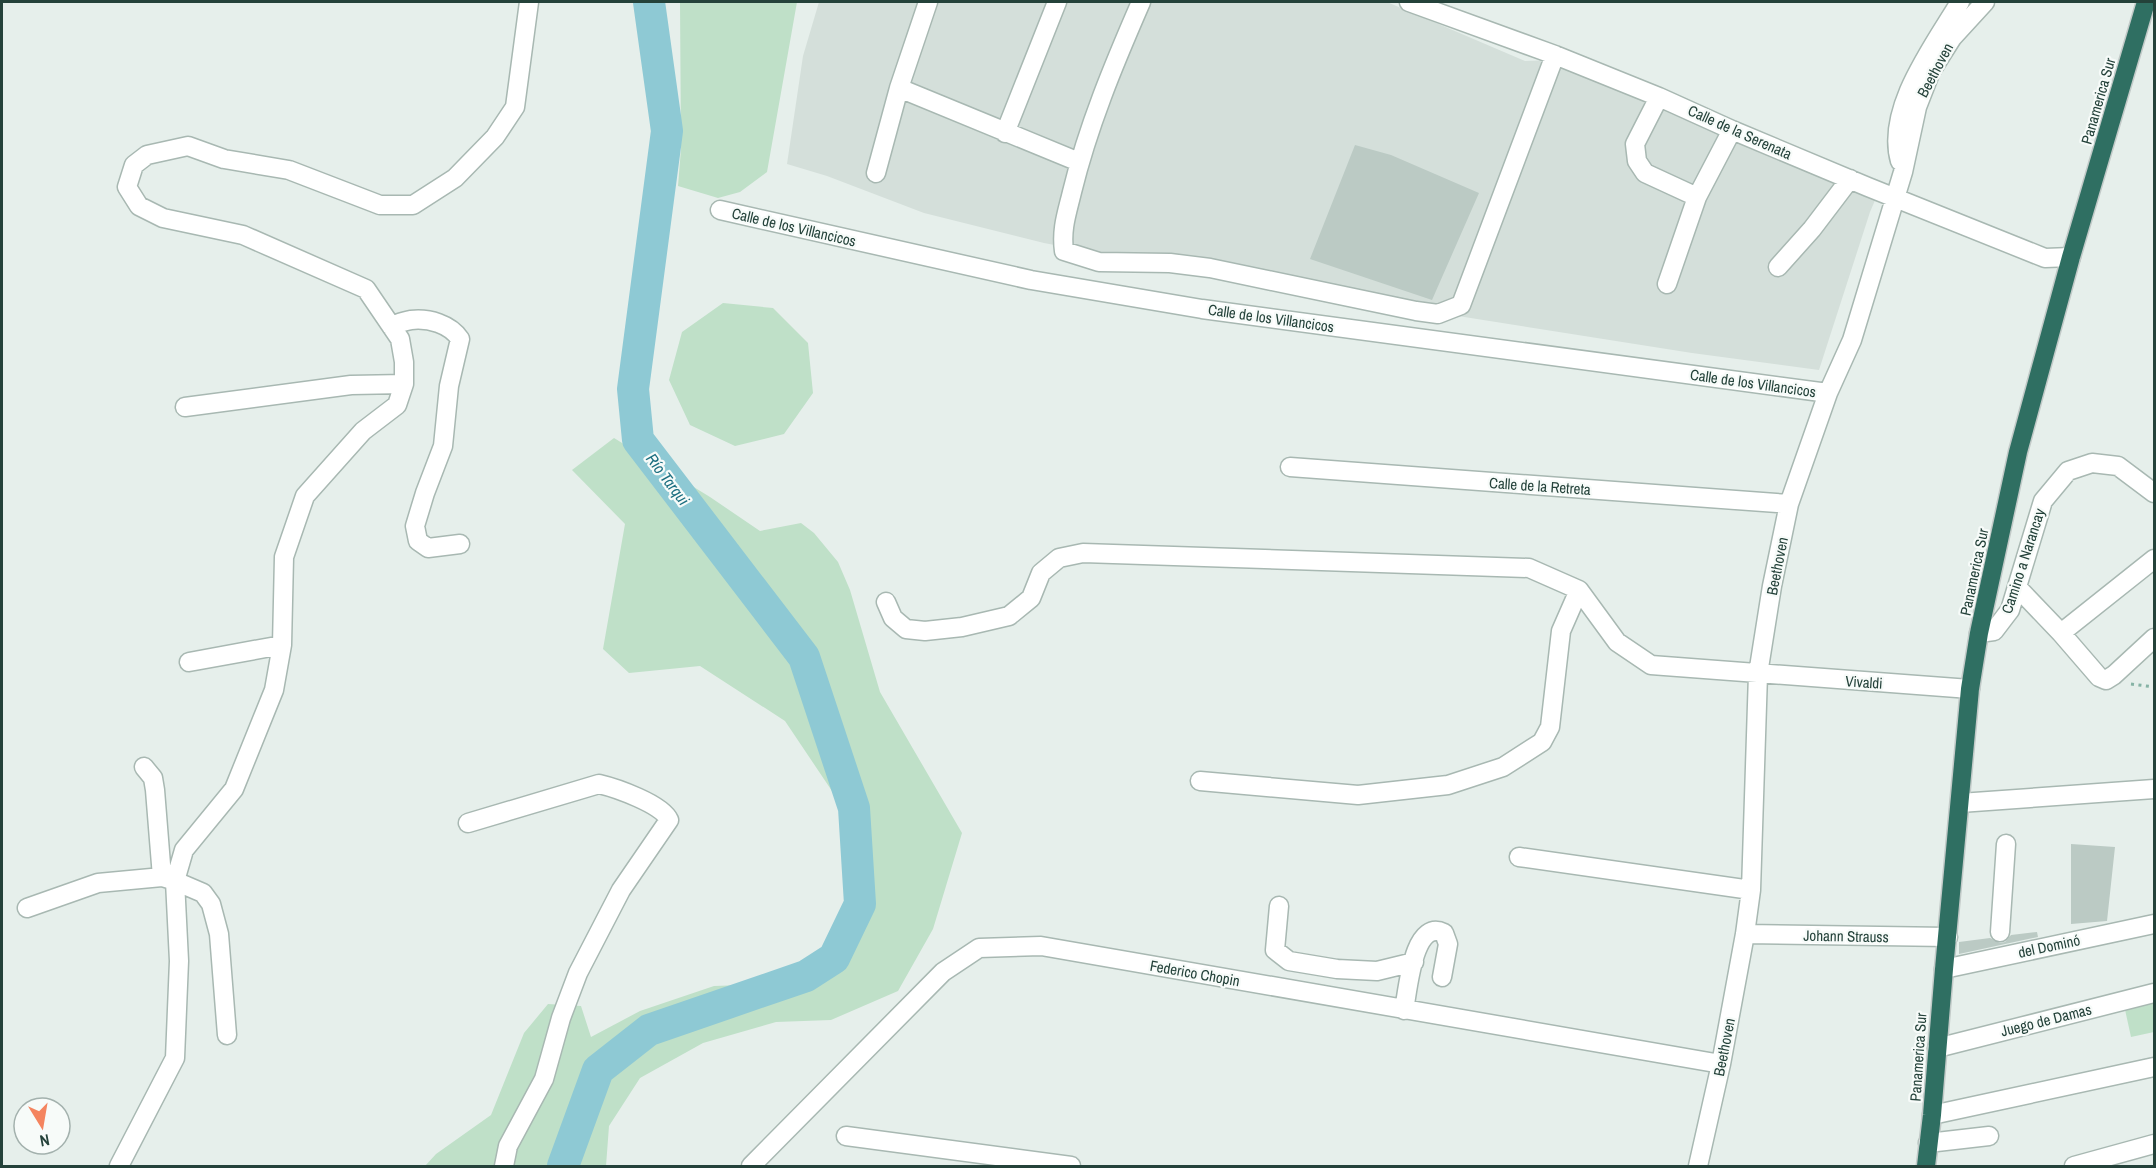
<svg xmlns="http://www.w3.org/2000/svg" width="2156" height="1168" font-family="'Archivo Narrow',sans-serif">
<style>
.built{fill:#d4dfda}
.green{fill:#bfe0c8}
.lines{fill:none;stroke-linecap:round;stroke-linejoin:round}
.river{stroke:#8ec9d4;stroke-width:32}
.building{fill:#bbcac4}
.minor-casing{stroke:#a8b8b2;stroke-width:21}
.highway-casing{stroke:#c2cac8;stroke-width:21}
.path{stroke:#86b3a5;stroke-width:3;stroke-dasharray:3 4.5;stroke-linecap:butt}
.minor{stroke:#fff;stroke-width:18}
.highway{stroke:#2f6f62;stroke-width:18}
.labels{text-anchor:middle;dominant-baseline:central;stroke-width:4.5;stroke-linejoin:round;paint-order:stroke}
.street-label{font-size:15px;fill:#24423a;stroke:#f7fbf9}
.water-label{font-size:16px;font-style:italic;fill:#1c6f80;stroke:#f7fbf9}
</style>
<rect width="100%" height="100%" fill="#e6efeb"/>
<path class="built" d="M819,2H1387L1525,61L1587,59L1879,191L1870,212L1819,370L1692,353L1268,286L1044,243L924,213L827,176L787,164L803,56Z"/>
<path class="green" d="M680,2H797L767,172L740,192L718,198L678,186L681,149Z
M723,303L773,308L808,343L813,393L784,434L735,446L690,425L669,380L682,332Z
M614,438L710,497L760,531L801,523L814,533L838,562L850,590L880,692L962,833L933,929L898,991L831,1020L776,1022L703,1043L640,1078L609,1126L606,1166H425L436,1154L491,1115L524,1033L548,1004L581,1006L591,1037L640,1011L714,986L805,983L858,944L869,891L861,822L834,794L785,721L700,666L629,673L603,649L625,524L572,470Z
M2154,998V1032L2131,1037L2124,1005Z"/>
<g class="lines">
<path class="river" d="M563,1166L598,1070L649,1030L806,976L834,958L860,904L854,808L804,657L638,440L633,389L667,131L649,2"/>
</g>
<path class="building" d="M1355,145L1391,155L1479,193L1432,300L1310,259Z
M2071,844L2115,847L2107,921L2071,924Z
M2037,932L2038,937L1959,954V942L1990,938L2000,943L2005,942L2011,935Z"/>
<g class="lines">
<defs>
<path id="minor" d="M1141,2C1114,64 1088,126 1072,192C1067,213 1061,229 1064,251L1099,262L1170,263L1210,268L1416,311L1438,314L1461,305L1555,55
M1409,2L1555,55L1659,97L1732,130L1868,187L2045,258L2071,257
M899,88L1079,162
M1659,97L1635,144L1637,161L1645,173L1697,197
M1005,133L1057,2
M1900,161C1885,109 1935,44 1960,2
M876,173L899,88L928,2
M720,210L1031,280L1202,309L1828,393
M1778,267L1812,229L1850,179
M1667,284L1697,197L1732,130
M391,326C397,324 404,321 411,320C429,318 450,324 460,339L449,386L443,446L425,493L415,526L418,541L428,548L460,544
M185,407L351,385L404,384
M1290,467L1789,504
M2017,587L2061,633L2099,677L2106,680L2114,675L2154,638
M886,602L893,618L906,629L925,631L962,627L1009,616L1031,598L1041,573L1059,558L1083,553L1529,568L1579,590L1617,642L1651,665L1970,689
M1979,633L1994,631L2010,610L2043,501L2068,471L2092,463L2118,466L2154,493
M2061,633L2154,559
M189,662L282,645
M144,767L153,778L155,790L162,877
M1200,781L1358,795L1448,785L1503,767L1542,742L1550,727L1561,631L1579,590
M1960,803L2154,789
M468,823L599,784C616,788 662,804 669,820L621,890L578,973L561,1018L544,1079L508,1146L504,1166
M1519,857L1751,890
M1279,906L1275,950L1289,961L1337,969L1377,971L1414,962
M27,908L98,883L162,877L175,881L203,893L211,904L219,934L227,1035
M2000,932L2006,844
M1745,934L1948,937
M1944,969L2154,924
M1404,1010C1408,990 1413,918 1444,933L1448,944L1442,977
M1937,1048L2154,993
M1932,1115L2154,1067
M846,1136L1071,1166
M1928,1143L1989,1136
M119,1166L175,1058L179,961L175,881L184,850L234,789L274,690L282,645L284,557L305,496L363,431L397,405L404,384V362L400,339L366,289L243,235L163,218L139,206L127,187L134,165L147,155L188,146L224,159L289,170L380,205H413L455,178L495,137L515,107L529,2
M751,1166L943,972L979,948L1041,946L1721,1064
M1698,1166L1721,1064L1745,934L1751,890L1758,674L1772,586L1789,504L1828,393L1852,340L1903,172L1917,107L1931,71L1952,38L1985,2
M2074,1166L2154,1144"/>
<path id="highway" d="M1926,1166L1932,1115L1944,969L1970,689L1979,633L2018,452L2071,257L2146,2"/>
</defs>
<use href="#minor" class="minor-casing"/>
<use href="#highway" class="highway-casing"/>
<path class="path" d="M2131,684L2154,687"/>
<use href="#minor" class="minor"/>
<use href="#highway" class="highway"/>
</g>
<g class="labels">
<g class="street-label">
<text transform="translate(1935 70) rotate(-62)">Beethoven</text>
<text transform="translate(2098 101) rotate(-74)">Panamerica Sur</text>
<text transform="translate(1740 132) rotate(24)">Calle de la Serenata</text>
<text transform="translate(794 227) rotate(13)">Calle de los Villancicos</text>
<text transform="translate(1271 318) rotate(8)">Calle de los Villancicos</text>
<text transform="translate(1753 383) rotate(8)">Calle de los Villancicos</text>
<text transform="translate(1540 486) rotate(4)">Calle de la Retreta</text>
<text transform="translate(2023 561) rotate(-72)">Camino a Narancay</text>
<text transform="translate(1777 566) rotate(-79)">Beethoven</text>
<text transform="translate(1974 572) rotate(-78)">Panamerica Sur</text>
<text transform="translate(1864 682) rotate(4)">Vivaldi</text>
<text transform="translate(1846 936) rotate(1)">Johann Strauss</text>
<text transform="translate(2049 946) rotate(-12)">del Dominó</text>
<text transform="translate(1195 973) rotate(10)">Federico Chopin</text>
<text transform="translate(2046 1020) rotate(-14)">Juego de Damas</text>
<text transform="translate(1724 1047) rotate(-79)">Beethoven</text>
<text transform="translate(1918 1057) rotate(-86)">Panamerica Sur</text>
</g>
<g class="water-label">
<text transform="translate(668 479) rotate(53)">Río Tarqui</text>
</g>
</g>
<rect width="2156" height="1168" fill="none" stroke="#24423a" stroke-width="6"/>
<g transform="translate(42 1126) rotate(169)"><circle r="28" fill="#f7fbf9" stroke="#a3b1ad" stroke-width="1.5"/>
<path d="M0-4.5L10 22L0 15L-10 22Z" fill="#f4845f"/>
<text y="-9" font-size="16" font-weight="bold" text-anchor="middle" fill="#24423a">N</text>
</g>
</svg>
